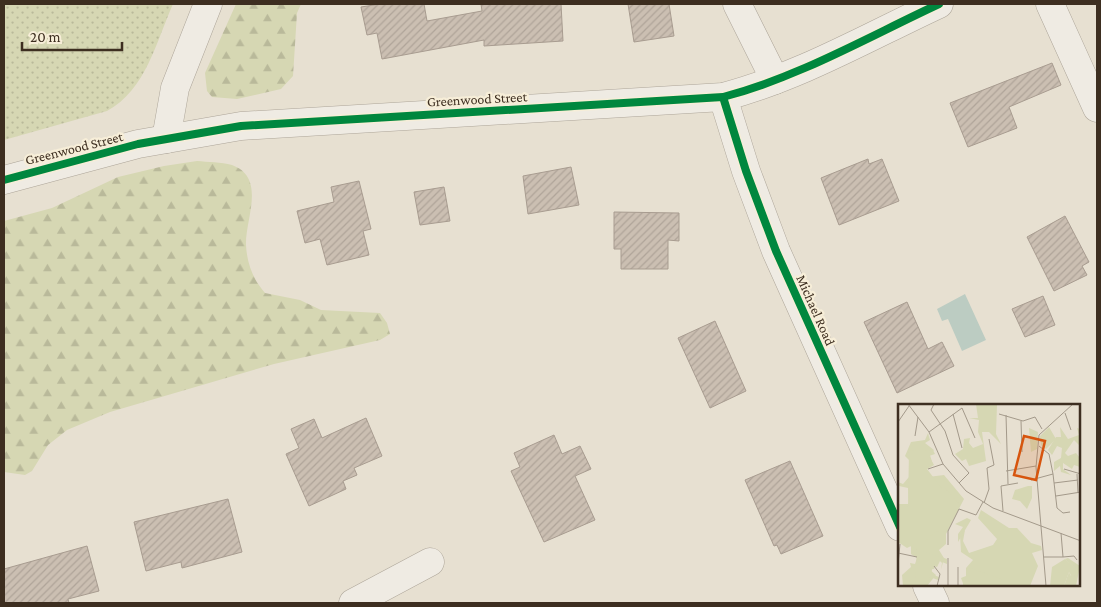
<svg xmlns="http://www.w3.org/2000/svg" width="1101" height="607" font-family="'Crimson Pro',serif">
<style>
.forest{fill:url(#forest-firs)}
.park{fill:url(#park-dots)}
.water{fill:#bcccc2}
.building{fill:url(#building-hatch);stroke:#a89c90}
.lines{fill:none;stroke-linecap:round;stroke-linejoin:round}
.minor-casing{stroke:#ada599;stroke-width:29}
.tertiary-casing{stroke:#ada599;stroke-width:29}
.minor{stroke:#efebe3;stroke-width:28}
.tertiary{stroke:#efebe3;stroke-width:28}
.cycleway-casing{stroke:#f7eed8;stroke-width:11}
.cycleway{stroke:#00873e;stroke-width:8}
.labels{text-anchor:middle;dominant-baseline:central;stroke-width:4.5;stroke-linejoin:round;paint-order:stroke}
.street-label{font-size:14px;fill:#3d2e20;stroke:#f7eed8}
.inset-road{fill:none;stroke:#a3998a;stroke-width:1}
.view{fill:#d7550e;fill-opacity:0.15;stroke:#d7550e;stroke-width:2.5}
.inset-edge{fill:none;stroke:#3d2e20;stroke-width:2.5}
</style>
<defs>
<pattern id="forest-firs" width="22" height="20" patternUnits="userSpaceOnUse" patternTransform="scale(1.25)"><rect width="22" height="20" fill="#d6d7b3"/><path d="M5 1l3.5 6h-7zM16 11l3.5 6h-7z" fill="#b9b99a"/></pattern>
<pattern id="park-dots" width="8" height="8" patternUnits="userSpaceOnUse" patternTransform="scale(1.25)"><rect width="8" height="8" fill="#d6d7b3"/><path d="M2 2h.1M6 6h.1" fill="none" stroke="#b9b99a" stroke-width="1.8" stroke-linecap="round"/></pattern>
<pattern id="building-hatch" width="6" height="6" patternUnits="userSpaceOnUse" patternTransform="scale(1.25)"><rect width="6" height="6" fill="#cbbfb2"/><path d="M-1 1l2-2M0 6l6-6M5 7l2-2" fill="none" stroke="#afa499"/></pattern>
</defs>
<rect width="100%" height="100%" fill="#e7e0d1"/>
<path class="forest" d="M236,4H301L297,13L293,76L281,89L237,99L212,97L207,91L205,73Z
M197,161C208,162 221,162 232,165C267,178 245,219 246,245C247,264 253,279 265,293L300,300L321,310L380,313L387,323L390,334L380,340L274,364L110,412L67,430L48,445L32,471L25,475L4,472V221L52,208L118,177L164,166Z"/>
<path class="park" d="M4,4H173C156,42 146,90 107,111L4,140Z"/>
<path class="water" d="M965,294L986,340L962,351L948,319L942,321L937,309Z"/>
<path class="building" d="M380,4H424L427,21L482,11L481,4H561L563,41L484,46V40L382,59L377,33L367,35L361,7Z
M628,4H669L674,36L634,42Z
M1052,63L1061,85L1009,107L1017,128L968,147L950,103Z
M868,159L869,164L882,159L899,201L839,225L821,178Z
M571,167L579,205L528,214L523,176Z
M359,181L371,229L363,231L369,255L327,265L320,239L305,243L297,211L334,202L331,187Z
M444,187L450,221L420,225L414,192Z
M614,212L679,213V241L668,240V269H621V249H614Z
M1065,216L1089,262L1082,266L1087,275L1054,291L1027,237Z
M1043,296L1055,325L1025,337L1012,309Z
M907,302L928,349L942,342L954,366L897,393L864,322Z
M715,321L746,391L710,408L678,338Z
M366,418L382,456L354,468L357,475L343,481L346,489L309,506L286,454L299,448L291,429L314,419L322,438Z
M554,435L562,454L580,446L591,469L575,476L595,520L544,542L511,471L520,467L514,453Z
M790,461L823,536L781,554L777,545L774,546L745,480Z
M228,499L242,552L182,568L181,562L146,571L134,522Z
M87,546L99,591L68,599L69,603H4V569Z"/>
<g class="lines">
<defs>
<path id="minor" d="M737,4L775,80
M1050,4L1097,108
M723,97L746,171L776,251L900,527
M166,139L175,88L208,4
M927,586L935,603
M353,603L430,562"/>
<path id="tertiary" d="M4,180L138,144L241,126L723,97C799,77 868,37 939,4"/>
</defs>
<use href="#minor" class="minor-casing"/>
<use href="#tertiary" class="tertiary-casing"/>
<use href="#minor" class="minor"/>
<use href="#tertiary" class="tertiary"/>
<defs>
<path id="cycleway" d="M723,97L746,171L776,251L900,527
M4,180L138,144L241,126L723,97C799,77 868,37 939,4"/>
</defs>
<use href="#cycleway" class="cycleway-casing"/>
<use href="#cycleway" class="cycleway"/>
</g>
<g class="labels">
<g class="street-label">
<text transform="translate(477 99) rotate(-3)">Greenwood Street</text>
<text transform="translate(74 148) rotate(-14)">Greenwood Street</text>
<text transform="translate(816 310) rotate(66)">Michael Road</text>
</g>
</g>
<g transform="translate(898 404)">
<rect width="182" height="182" fill="#e7e0d1"/>
<path d="M78,0H108L109,1H99L98,30L103,40L91,28H84L88,57L71,62L68,55L64,57L57,50L65,45L66,35L72,34L71,39L75,44L85,40L80,28L81,16L71,14H80ZM162,23L170,35L181,31L179,24L182,25V42L176,36L167,49L170,52L178,49L182,54V63L176,61L174,65L165,59V65L173,71L163,68L162,62L156,67V58L163,54L164,44L159,42L154,51L150,46L158,33H163ZM131,24L140,28L139,45L133,48ZM30,29L32,36L27,39L36,46L32,51L35,61L29,65L30,73L46,71L66,95L48,130V140L41,146L49,159L45,158L43,166L44,159L40,155L36,165H31L38,171L29,182H5L4,171L13,163L12,159L17,160L19,154L13,150V142L9,144L0,138V100H11L10,84L1,82L0,78L5,80L11,73V56L7,52L13,38L27,36ZM83,106L111,124H119L133,139L143,142L144,146L134,149L140,162L132,182H66L63,174L68,172V164L75,156L63,148L62,131L67,126L65,137L71,149L95,141L99,135L80,114ZM170,154L182,162L178,182H166L171,168L173,172L180,167L167,155Z" fill="#d6d7b3"/>
<path d="M130,82H134V94L129,105L122,97L114,95L117,86ZM69,114L73,116L60,138V130L65,123L57,120ZM167,155L180,166L179,171L174,173L171,168L166,182H152L154,163Z" fill="#d6d7b3"/>
<path d="M151,23L158,35L148,45L143,41L142,32ZM35,46L37,50L31,52L36,61L29,65L45,86L47,84L62,101L49,127L37,128L25,139V147L49,155V160L42,157L39,163L35,162L33,170L41,173L40,176L32,173L29,182H17L19,145L0,137V101L10,103L11,47ZM72,164L104,175L101,182L65,181V174H72Z" fill="#d6d7b3"/>
<path class="inset-road" d="M10,0L31,28L45,60L68,87L95,104L183,137M36,0L33,6L47,27L55,51L71,69L61,79M64,4L77,34M167,9L173,26M55,10L64,44M101,10L125,17L137,13L144,25M108,11L110,80M123,17L124,48M0,18L11,2M0,23V43M31,28L64,4M17,32L20,13M141,42L151,50L155,70M30,65L45,60M166,65L183,70M108,67L138,62M179,70L180,89M133,76L155,70L159,104L165,109L172,108M156,79L180,76M158,92L183,88M86,99L91,85L89,64L96,61L91,35M105,107L103,82L120,79M50,141V127L61,105L78,111L85,98M0,149L19,153M146,153H165L163,129M165,153L176,152L179,156M50,154V182M0,160L2,140M36,162L42,170L39,182M60,182V163M148,182L138,63L141,31L175,0"/>
<path class="view" d="M126,32L147,37L138,76L116,71Z"/>
<rect width="182" height="182" class="inset-edge"/>
</g>
<rect width="1101" height="607" fill="none" stroke="#3d2e20" stroke-width="10"/>
<path d="M22 42v8h100v-8" fill="none" stroke="#3d2e20" stroke-width="2.5"/>
<text x="30" y="42" font-size="15" fill="#3d2e20" stroke="#f7eed8" stroke-width="4" paint-order="stroke">20 m</text>
</svg>
